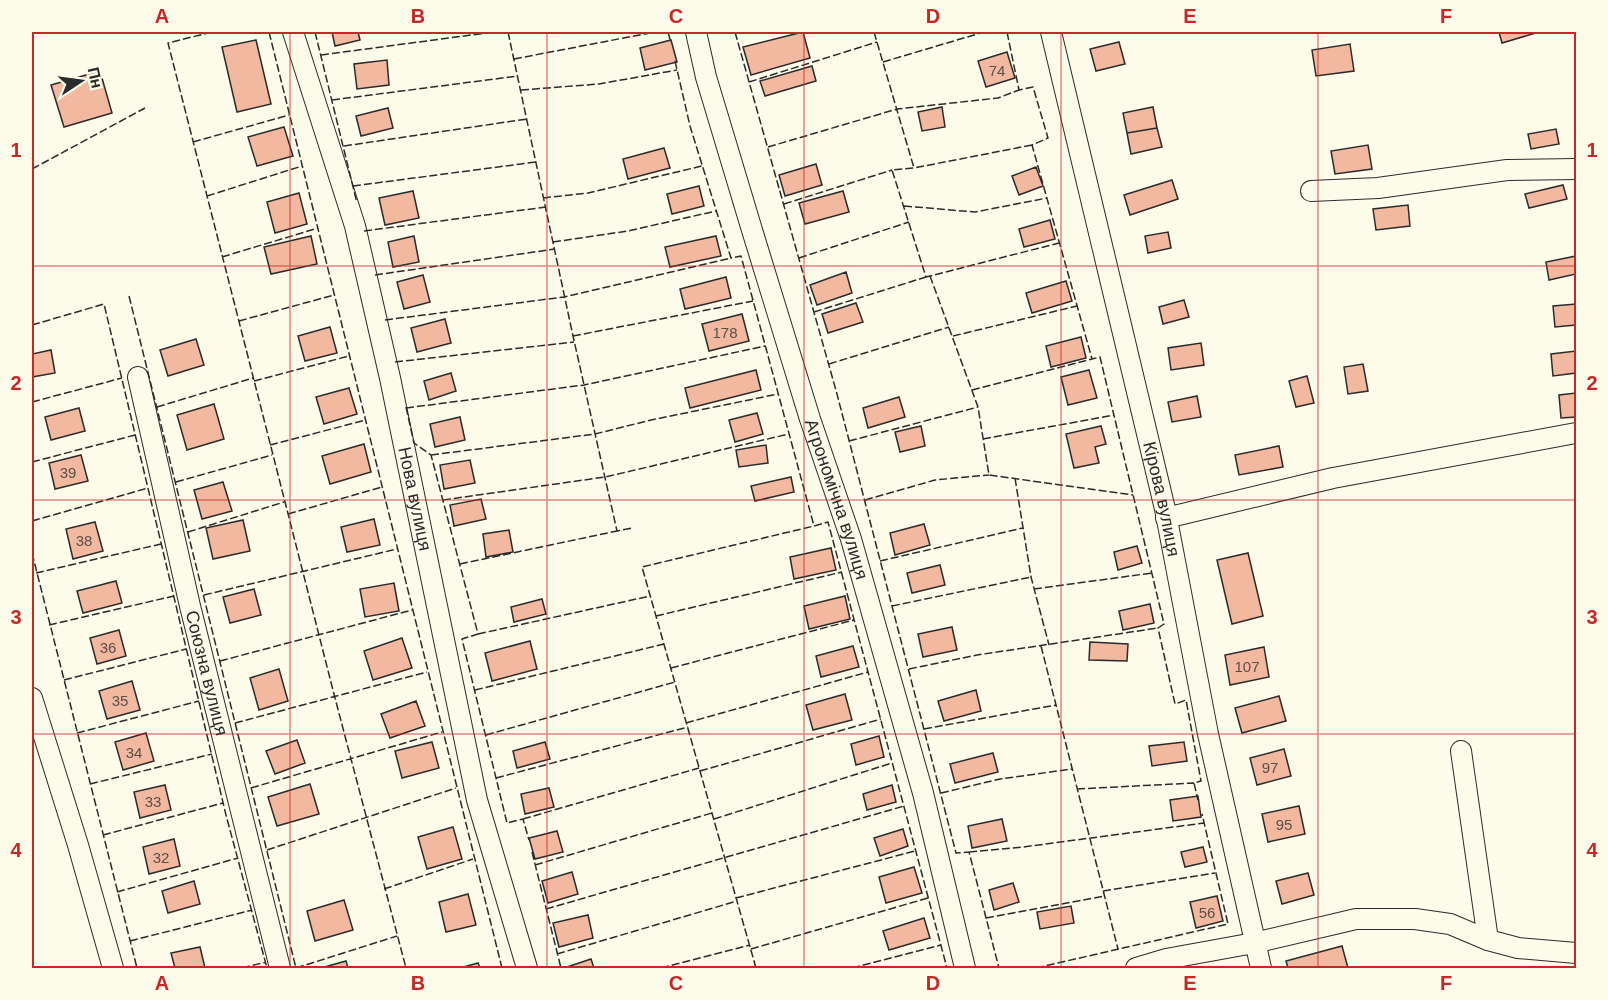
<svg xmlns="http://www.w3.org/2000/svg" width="1608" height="1000" font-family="Helvetica,sans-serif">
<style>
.building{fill:#f2b8a0;stroke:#2b2b2b;stroke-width:1.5}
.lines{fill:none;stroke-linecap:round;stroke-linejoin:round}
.street-casing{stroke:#2b2b2b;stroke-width:22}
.street{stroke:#fdfbea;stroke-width:20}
.fence{stroke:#2b2b2b;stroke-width:1.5;stroke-dasharray:8 3;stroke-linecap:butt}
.grid{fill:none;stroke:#c62828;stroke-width:1.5;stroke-opacity:0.55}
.labels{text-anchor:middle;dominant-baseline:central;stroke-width:4.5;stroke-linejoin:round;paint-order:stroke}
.number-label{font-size:15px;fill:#5d4e48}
.street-label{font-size:18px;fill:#2b2b2b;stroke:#fdfbea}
.neatline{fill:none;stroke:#c62828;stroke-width:2}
.grid-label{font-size:20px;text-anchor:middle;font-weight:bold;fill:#c62828}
</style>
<rect width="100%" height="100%" fill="#fdfbea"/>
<path class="building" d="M332,32H358L360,40L335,46Z
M803,32L810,58L751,75L743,47Z
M1499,32H1539L1502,43Z
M256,40L271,104L237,112L222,47Z
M671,40L677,62L645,70L640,48Z
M1119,42L1125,64L1096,71L1090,49Z
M1350,44L1354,71L1316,76L1312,50Z
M1007,52L1015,78L986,87L978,61Z
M387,60L389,85L357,89L354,64Z
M812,66L816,81L765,96L760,81Z
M100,71L112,113L64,127L51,85Z
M942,107L945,127L922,131L918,112Z
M1153,107L1157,128L1127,133L1123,113Z
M388,108L393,128L361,136L356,116Z
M284,127L293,156L257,166L248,137Z
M1157,128L1162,147L1131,154L1127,133Z
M1556,129L1559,144L1531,149L1528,134Z
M1368,145L1372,169L1335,174L1331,151Z
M664,148L670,168L628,179L623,159Z
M816,164L822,185L785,196L779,175Z
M1036,167L1043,186L1019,195L1012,176Z
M1172,180L1178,199L1130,215L1124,195Z
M1563,185L1567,199L1529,208L1525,194Z
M699,186L704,206L672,214L667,194Z
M413,191L419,218L385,225L379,198Z
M843,191L849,212L805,224L799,203Z
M299,193L307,224L275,233L267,202Z
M1408,205L1410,226L1376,230L1373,209Z
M1050,220L1055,239L1024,247L1019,229Z
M1168,232L1171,248L1148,253L1145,236Z
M311,236L317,264L271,274L264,247Z
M414,236L419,262L393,267L388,242Z
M716,236L721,256L670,267L665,247Z
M1576,256V274L1549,280L1546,262Z
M846,272L852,293L817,305L810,285Z
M423,275L430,302L404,309L397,282Z
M726,277L731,298L685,309L680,289Z
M1066,281L1072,301L1032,313L1026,293Z
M1184,300L1189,317L1163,324L1159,307Z
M856,303L863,322L828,333L822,314Z
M1576,304V325L1555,327L1553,306Z
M742,314L749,341L709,351L702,324Z
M445,319L451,343L417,352L411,328Z
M330,327L337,353L305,361L298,336Z
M1081,337L1086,358L1051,367L1046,346Z
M196,339L204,365L168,376L160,350Z
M1201,343L1204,365L1171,370L1168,348Z
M51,350L55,373L32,377V354Z
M1576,351V373L1553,376L1551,354Z
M1363,364L1368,391L1348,394L1344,367Z
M756,370L761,390L690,408L685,388Z
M1089,370L1097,398L1068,405L1061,377Z
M451,373L456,391L429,400L424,381Z
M1307,376L1314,403L1296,407L1289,381Z
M349,388L357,414L324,424L316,397Z
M1576,393V417L1561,418L1559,395Z
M1197,396L1201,417L1172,422L1168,402Z
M899,397L905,417L868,428L863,408Z
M214,404L224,439L187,450L177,415Z
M79,408L85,431L51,440L45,417Z
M757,413L763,434L735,442L729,420Z
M460,417L465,440L435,447L430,424Z
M921,426L925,446L900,452L895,432Z
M1101,426L1106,444L1095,447L1099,463L1074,468L1066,434Z
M364,444L371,472L330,484L322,456Z
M766,445L768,463L739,467L736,450Z
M1279,446L1283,467L1239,475L1235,455Z
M81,455L88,481L55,489L49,463Z
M470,460L475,483L444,489L440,465Z
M791,477L794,492L755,501L751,486Z
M223,482L232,511L202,519L194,490Z
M481,499L486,519L454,526L450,505Z
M374,519L380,545L347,552L341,527Z
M243,520L250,551L213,559L206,528Z
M95,522L103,551L73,559L66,529Z
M924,524L930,545L895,555L890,533Z
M509,530L513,552L486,557L483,534Z
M1137,546L1142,563L1118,570L1114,552Z
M831,548L836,570L794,579L790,557Z
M1248,553L1263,616L1232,624L1217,560Z
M940,565L945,585L912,593L907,573Z
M116,581L122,603L83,613L77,591Z
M394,583L399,611L365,617L360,589Z
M254,589L261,615L230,623L223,597Z
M845,596L850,619L809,629L804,606Z
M542,599L546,614L514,622L511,607Z
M1150,604L1154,623L1123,630L1119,611Z
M952,627L957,650L923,657L918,634Z
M119,630L126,656L97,664L90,638Z
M402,638L412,668L373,680L364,651Z
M530,641L537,669L492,681L485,653Z
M1090,642L1128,644L1127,661L1089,660Z
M853,646L859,667L821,677L816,656Z
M1264,647L1269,677L1230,685L1225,655Z
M279,669L288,701L259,710L250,678Z
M132,681L140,710L107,719L99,691Z
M976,690L981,711L944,721L938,701Z
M845,694L852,720L813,730L806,705Z
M1279,696L1286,721L1242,733L1235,708Z
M416,701L425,726L390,738L381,714Z
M146,733L154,761L123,770L115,742Z
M879,736L884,757L856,765L851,744Z
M297,740L305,763L275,774L266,751Z
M432,742L439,768L402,778L395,751Z
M545,742L550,759L517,768L513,751Z
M1184,742L1187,761L1152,766L1149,746Z
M1284,749L1291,776L1257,785L1250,758Z
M993,753L998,772L955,783L950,764Z
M310,784L319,814L277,826L268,797Z
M165,785L171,810L140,818L134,792Z
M892,785L896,802L867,810L863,794Z
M549,788L554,807L525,814L521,794Z
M1198,796L1201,817L1173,821L1170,800Z
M1299,806L1305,834L1268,842L1262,814Z
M1002,819L1007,841L972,848L968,826Z
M453,827L462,859L427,869L418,837Z
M903,829L908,846L880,856L874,838Z
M557,831L563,852L535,859L529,838Z
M174,839L180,866L149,874L143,847Z
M1203,847L1207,862L1185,867L1181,852Z
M914,867L922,893L886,903L879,877Z
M572,872L578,894L548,903L542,881Z
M1308,873L1314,895L1282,904L1276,881Z
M194,881L200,904L168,913L162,891Z
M1013,883L1019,902L994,910L989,890Z
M468,894L476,925L446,932L439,902Z
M1217,896L1223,921L1196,928L1190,902Z
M344,900L353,930L315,941L307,911Z
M1071,906L1074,923L1040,929L1037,912Z
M588,915L593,938L559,947L553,923Z
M924,918L930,938L889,950L883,931Z
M1342,946L1348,968H1288L1286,961Z
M200,947L205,968H175L171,953Z
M591,959L594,968H564Z
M346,961L348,968H321Z
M478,963L480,968H460Z"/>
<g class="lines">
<defs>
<g id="street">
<path id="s1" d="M293,32L355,226L390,378L477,800L527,968"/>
<path id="s2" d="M696,32L706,77L752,230L810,419L851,539L923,793L965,968"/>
<path id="s3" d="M1051,32L1165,509L1208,734L1261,968"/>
<path d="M1311,191L1378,188L1507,170L1576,169"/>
<path id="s4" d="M138,377L190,606L280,968"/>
<path d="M1166,518L1333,478L1576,433"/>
<path d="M32,698L78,845L113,968"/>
<path d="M1461,751L1488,940"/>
<path d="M1136,968L1166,959L1254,943L1356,919H1415L1450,924L1488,940L1518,948L1576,953"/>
</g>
</defs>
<use href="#street" class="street-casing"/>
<use href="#street" class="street"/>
<path class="fence" d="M212,32L168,43L335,698L406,968
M269,32L502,968
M315,32L357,203
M508,32L573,336L617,531L632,528
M668,32L671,43
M735,32L837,394L956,853L969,852L999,968
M874,32L914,168
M1007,32L1019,90L1033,87L1048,138L1032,145L1092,359L1100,357L1164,624L1158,628L1175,704L1186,700L1201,781L1194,783L1198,800
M321,55L494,32
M514,59L655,32
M675,61L690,126L731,258L741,256L814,526L828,522L947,968
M883,62L984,32
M749,82L877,42
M521,90L599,84L677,70
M332,100L518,76
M193,142L289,115
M1032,145L914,168L892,170L926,277L1059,243
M344,146L527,119
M768,147L897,109L998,98L1019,90
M32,169L145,108
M353,186L536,162
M207,196L302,166
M543,198L588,193L702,166
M784,204L892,170
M904,206L975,212L1047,198
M364,231L546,207
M553,242L628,231L716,211
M222,257L318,228
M799,258L909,222
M375,275L555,249
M930,276L978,407L989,475L1133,495
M129,296L296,968
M814,312L926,277
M385,320L564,297L731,258
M239,321L334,295
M32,325L104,304L226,815L267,968
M573,336L753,301
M953,336L1077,306
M395,362L574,342
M829,364L949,327
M254,381L349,356
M972,390L1092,359
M32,402L122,378
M157,407L253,378
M406,407L414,443L431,455L478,634L462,639L507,823L523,819L529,840
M406,408L584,385L765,346
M983,439L1114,415
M849,441L978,407
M270,445L366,420
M431,455L595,434L651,420L778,394
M32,462L135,435
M1015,478L1031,577L1049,645
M176,482L272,455
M443,500L605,477L789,434
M865,500L935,480L989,475
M288,514L382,487
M32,521L148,488
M188,532L284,502
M32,553L137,968
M880,561L1023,528
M460,564L617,531
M36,573L161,544
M1034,589L1152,573
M204,595L397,549
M892,606L1031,577
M656,616L842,572
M49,625L174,596
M478,634L650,596
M1041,646L1118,949
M220,661L412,610
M671,668L854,620
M909,669L977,655L1158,628
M64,680L186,649
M475,690L664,644
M235,723L427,672
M686,723L868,672
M924,729L1056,705
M77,733L199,701
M486,735L675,682
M700,771L881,719
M496,778L688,727
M90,784L212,754
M251,788L442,732
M1077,789L1194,783
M941,793L1000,779L1072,769
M523,819L699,768
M714,819L892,763
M103,835L223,803
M267,850L456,788
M532,852L561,968
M969,852L1023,847L1204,823
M535,865L712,813
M384,889L473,859
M1103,891L1215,873
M117,892L238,858
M736,898L915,851
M546,909L904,806
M986,918L1105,896
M130,941L252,910
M751,949L928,898
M557,954L737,901
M242,968L266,962
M296,968L397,936
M661,968L750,945
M756,968L642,567L814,526
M852,968L941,945
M1036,968L1228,924L1202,814"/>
</g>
<path class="grid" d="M290,32V968M547,32V968M804,32V968M1061,32V968M1318,32V968M32,266H1576M32,500H1576M32,734H1576"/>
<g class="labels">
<g class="number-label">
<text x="997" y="70">74</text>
<text x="725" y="332">178</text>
<text x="68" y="472">39</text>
<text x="84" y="540">38</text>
<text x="108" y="647">36</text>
<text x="1247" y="666">107</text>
<text x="120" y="700">35</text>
<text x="134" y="752">34</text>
<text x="1270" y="767">97</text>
<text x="153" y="801">33</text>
<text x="1284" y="824">95</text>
<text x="161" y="857">32</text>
<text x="1207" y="912">56</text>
</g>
<g class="street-label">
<text stroke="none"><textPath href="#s2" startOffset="488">Агрономічна вулиця</textPath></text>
<text stroke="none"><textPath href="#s1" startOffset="483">Нова вулиця</textPath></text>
<text stroke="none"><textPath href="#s3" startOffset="480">Кірова вулиця</textPath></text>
<text stroke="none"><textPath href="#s4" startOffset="304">Союзна вулиця</textPath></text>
</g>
</g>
<rect width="1608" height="1000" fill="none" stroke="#fdfbea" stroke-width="66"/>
<g transform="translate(81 81) rotate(77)" stroke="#fdfbea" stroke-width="4.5" paint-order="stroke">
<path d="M0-4.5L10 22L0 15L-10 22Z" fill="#2b2b2b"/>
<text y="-9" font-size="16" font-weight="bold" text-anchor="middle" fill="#2b2b2b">Пн</text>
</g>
<rect x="33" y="33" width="1542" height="934" class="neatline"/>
<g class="grid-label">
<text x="162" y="23">A</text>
<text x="418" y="23">B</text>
<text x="676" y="23">C</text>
<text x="933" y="23">D</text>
<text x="1190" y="23">E</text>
<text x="1446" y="23">F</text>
<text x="16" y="157">1</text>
<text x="1592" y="157">1</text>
<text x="16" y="390">2</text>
<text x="1592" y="390">2</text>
<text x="16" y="624">3</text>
<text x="1592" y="624">3</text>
<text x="16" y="857">4</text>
<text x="1592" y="857">4</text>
<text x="162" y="990">A</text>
<text x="418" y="990">B</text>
<text x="676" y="990">C</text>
<text x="933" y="990">D</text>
<text x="1190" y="990">E</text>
<text x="1446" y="990">F</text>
</g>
</svg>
